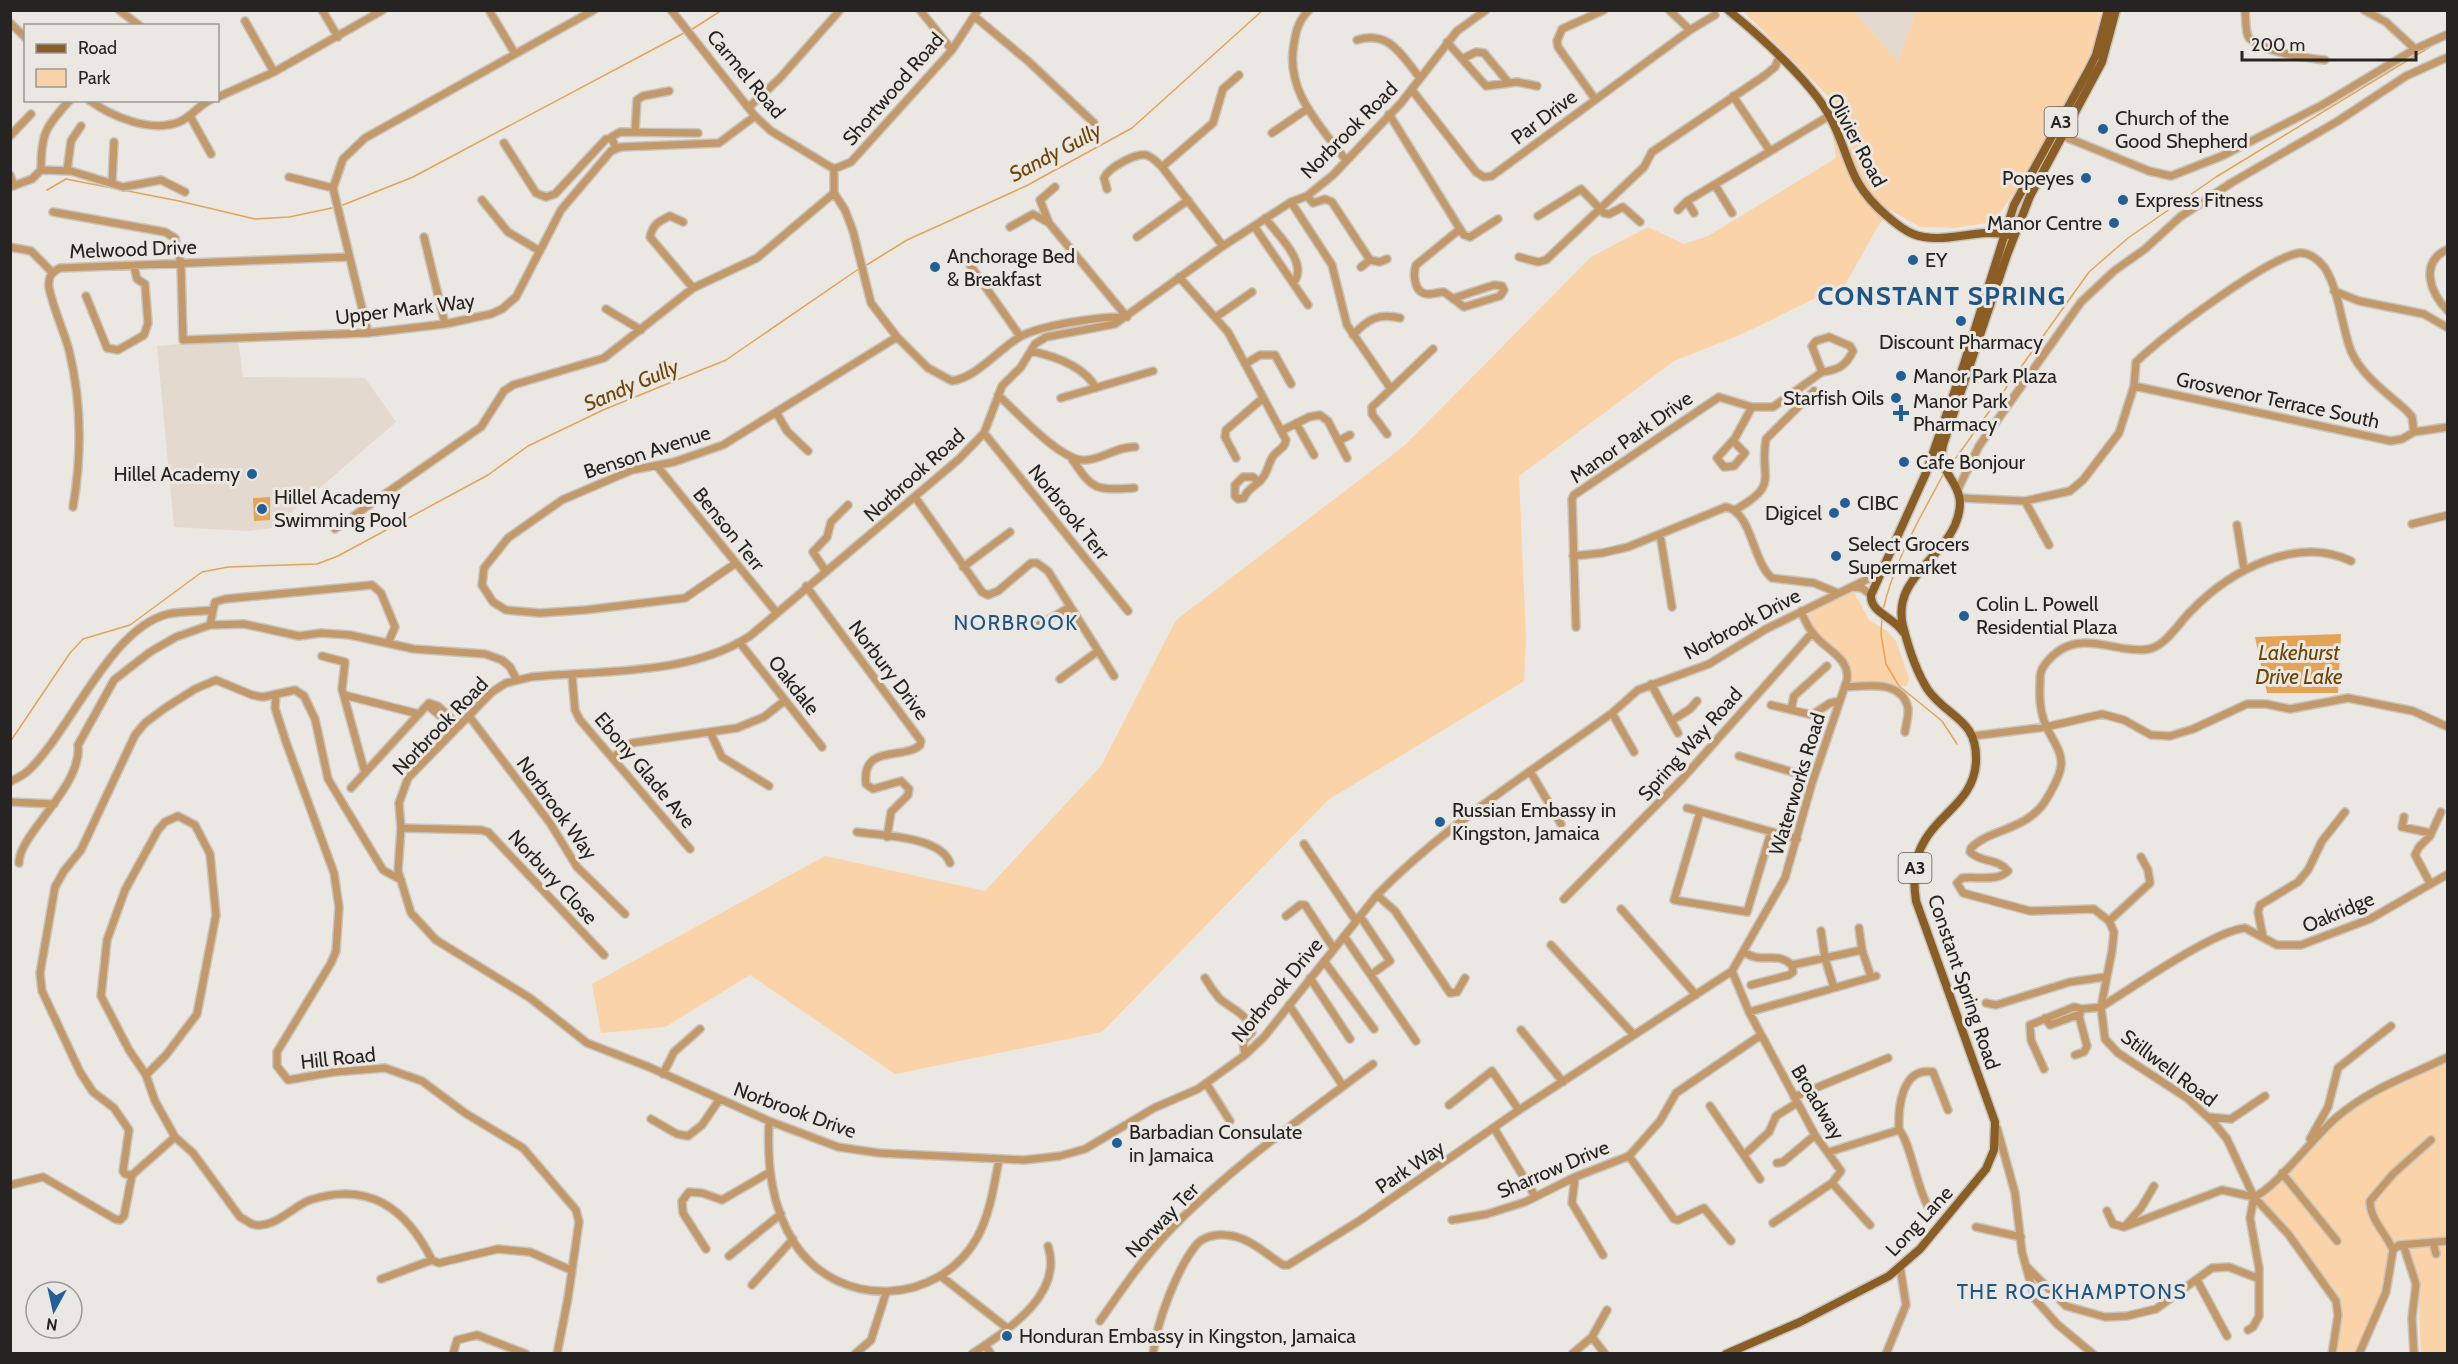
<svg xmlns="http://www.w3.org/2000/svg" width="2458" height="1364" font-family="Cabin,sans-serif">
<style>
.built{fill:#e3d9ce}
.green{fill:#fad3a8}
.water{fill:#e4a456}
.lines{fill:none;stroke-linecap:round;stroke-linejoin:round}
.stream{stroke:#e4a456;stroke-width:1.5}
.minor-casing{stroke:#c8c4bf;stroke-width:10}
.major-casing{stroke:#c8c4bf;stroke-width:11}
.minor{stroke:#c39969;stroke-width:7}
.major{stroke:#895d24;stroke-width:8}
.poi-dot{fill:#235f96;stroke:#ebe7e2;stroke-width:2}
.labels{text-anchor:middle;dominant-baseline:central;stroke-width:6;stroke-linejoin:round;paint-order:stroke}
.shield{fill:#ebe7e2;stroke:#615e5c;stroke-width:1.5}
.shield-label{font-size:18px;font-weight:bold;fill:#262422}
.street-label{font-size:20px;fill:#262422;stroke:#ebe7e2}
.poi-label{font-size:20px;fill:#262422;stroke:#ebe7e2;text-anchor:start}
.water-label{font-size:21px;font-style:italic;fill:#6e4505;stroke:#ebe7e2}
.neighbourhood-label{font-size:21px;letter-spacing:1.5px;fill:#1e5587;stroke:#ebe7e2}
.district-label{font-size:26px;font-weight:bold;letter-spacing:1.5px;fill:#1e5587;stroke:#ebe7e2}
</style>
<rect width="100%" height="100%" fill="#ebe7e2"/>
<path class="built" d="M1854,11H1916L1898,62Z
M238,339L243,377L365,378L396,422L273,528L248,531L174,527L157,346Z"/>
<path class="green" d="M1743,11H1854L1898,62L1916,11H2101L2093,48L2036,163L1993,222L1955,228L1920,227L1890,210L1877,228L1846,283L1740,335L1674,361L1519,476L1526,639L1524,681L1328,800L1102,1032L895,1074L750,975L665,1027L601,1033L592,984L825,856L985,891L1101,766L1176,620L1404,446L1591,257L1648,227L1684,244L1708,236L1836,158L1827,95Z
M1854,592L1869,620L1887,631L1896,641L1909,678L1907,686L1857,684L1848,680L1845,657L1816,632L1808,614L1835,598Z
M2447,1061V1353H2421L2418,1284L2404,1243L2394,1242L2373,1209V1201L2396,1176L2433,1142V1135L2387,1175L2366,1200L2368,1217L2389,1249C2384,1289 2375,1319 2354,1353H2335L2341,1317L2338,1301L2256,1198L2338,1120L2383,1088Z"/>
<path class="water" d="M270,497V520L254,521L253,498Z
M2341,634L2338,693H2267L2255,637Z"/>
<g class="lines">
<path class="stream" d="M691,30L722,10
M47,190L66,179L179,201L255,219L289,217L332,208
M343,205L413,177L684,33
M865,266L907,240L1026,186L1132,128L1263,10
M1948,469L2089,272L2128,238L2216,177L2433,45
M1883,610C1894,561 1920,518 1943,475
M1882,617L1881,634L1886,664L1899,686L1942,721L1957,744
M10,742L70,653L83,639L130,625L202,572L228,567L317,564L338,556L488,475L528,446L603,410L726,360L860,268"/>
<defs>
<path id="minor" d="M119,10L140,26
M322,10L338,37
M489,10L514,52
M671,10L755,116L771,131L834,169
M920,10L952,50
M978,10L952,50L907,100L851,162L834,169V193L845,210L853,231L871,303L897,337L928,368L952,381C977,377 997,351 1018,338C1038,325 1103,316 1127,317
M1309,10C1299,20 1296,30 1294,44C1285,91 1319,124 1345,159
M1486,10L1457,31L1401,103L1333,175L1307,196L1291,202L1223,246L1115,324L1046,337L1035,344L1021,367L1002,386L984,433L959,459L750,636C689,676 601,670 531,677L506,683L492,692L408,778L399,803L401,828L398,871L411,913L436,940L530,998L587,1043L649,1067L769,1121L838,1147L879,1153L1024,1160L1060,1156L1085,1149L1154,1108L1198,1089L1245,1055L1264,1037L1377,895C1446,824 1533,771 1612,713L1638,690L1709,664L1766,629L1882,572
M1669,10L1690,30
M2245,10C2246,17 2245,33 2249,38C2264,52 2305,58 2325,60
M2364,10L2386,22L2415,49
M974,16L1028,61L1094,123
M245,21L274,72
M10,23L26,38
M1357,40C1390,30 1402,56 1420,78
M1447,42L1486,86L1517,82L1537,86
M1462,59L1476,52L1484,53L1508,82
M1412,90L1476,172L1484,177L1492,176L1690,30L1715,15
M1733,96L1770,151
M218,97L274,72L383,10
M1595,99L1558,47L1557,41L1562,29L1604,10
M89,100C112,117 151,133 179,122C191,117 198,106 210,100
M749,107L780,78L840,10
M1389,114L1460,229L1416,265C1413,273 1414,289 1423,293C1429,296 1438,292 1444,292L1464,307L1500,296L1504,290L1502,286L1494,285L1454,298
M190,116L211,154
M635,132L637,100L643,96L669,91
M1272,133L1307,109
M2058,134L2149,171L2171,176L2222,156L2322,105L2415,49L2448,34
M10,136L31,114
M610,138L620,132L698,133
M504,143L536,193L546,197L555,194L606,139H612L616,148
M1162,167L1213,123L1223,89L1239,75
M41,170L71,171L123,187L161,180L185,192
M67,171L71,141L81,126
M10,175L14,186
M289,177L333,188
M112,183L114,142
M1715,185L1732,213
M10,187L32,179L41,170C41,134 45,127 70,100
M1107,189L1104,178C1108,168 1135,153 1146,155C1153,157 1157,162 1162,167L1223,246
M1307,196L1313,203L1325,199L1332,202L1370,260L1380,262L1387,259
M482,200L508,232L540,251
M1687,201L1694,213
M1291,202L1332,265L1347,325L1391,389
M1678,210L1687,201L1829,116
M53,212L165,232L175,238L181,264L183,340L368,333L445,324L491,314L502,309L516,297L561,210L611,151L621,147L719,143L755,116
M1538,216L1581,189L1604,213L1609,214L1623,207L1640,222
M1265,218C1277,234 1310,264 1293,283
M683,222L670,216C659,221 653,224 650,237L693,288
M1049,223L1040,200L1055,187
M1254,226L1308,305
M1010,227L1033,214L1049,223L1127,317
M1460,229L1464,235L1470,237L1498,219
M424,237L445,324
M1137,237L1188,200
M10,247L31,251L52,272
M2448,249C2418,263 2431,294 2448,311
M1519,257L1538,262L1546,260L1644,167L1652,152L1764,76L1775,67L1779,58
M970,265L1020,336
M1361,267L1370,260
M1179,277L1228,332L1286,440C1285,448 1279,449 1274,455C1268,462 1268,474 1260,481C1253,488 1248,488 1244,498L1238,499L1235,496V485L1243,477H1253L1259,482
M2334,291L2359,301L2424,314L2448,328
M86,296L107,348L118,350L144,335L148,323L145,284L137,279L134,266
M606,309L641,330
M1216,317L1252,292
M368,333L333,188L343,159L365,138L594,10
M1353,335C1368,319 1378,313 1400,318
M1829,337L1850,346L1853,351C1846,366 1838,370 1822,372L1812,346L1816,341Z
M1031,351C1054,356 1084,366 1096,388
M1245,364L1260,355H1275L1291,384
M2134,386L2391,441L2402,439L2414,432
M998,395C1017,412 1062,463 1086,460C1103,459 1118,446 1135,447
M1061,398L1153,371
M776,412L787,431L808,451
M1296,423L1314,455
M1281,431L1309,417L1320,415L1328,421L1347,458
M2414,432L2448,427
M984,433L1128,611
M1387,434L1372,414V407L1433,349
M1338,441L1350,435
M1733,441L1745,453L1734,466L1724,467L1717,458L1735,438L1752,407
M1236,458L1225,437L1226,430L1263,398
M1072,459C1093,491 1096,490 1134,488
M657,466L776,612
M1958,489L1979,446L2081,302L2114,271L2145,249L2180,217L2231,183L2338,121L2406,76L2448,57
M915,497L982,592L988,595L998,591L1031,563H1037L1048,571L1114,676
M1961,498L2025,501L2070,491L2083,480L2119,433L2134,386L2136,362C2163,336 2265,259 2299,253C2309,252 2319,260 2325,268C2340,293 2341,325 2351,351C2361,375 2388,394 2407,411L2412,417L2414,432
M2025,501L2049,545
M73,507C82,454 82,403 69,350C63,329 54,310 49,288C48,278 50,273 60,268L349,257
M1735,510C1781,484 1759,479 1766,439L1814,391
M2412,524L2448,515
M2237,525L2244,569
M335,529L481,427L504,391L513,385L604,358L693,288L757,258L834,193
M1660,534L1672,607
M1573,556L1602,553L1628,547L1726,507C1752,512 1752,561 1772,578L1814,583L1838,593
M736,563L685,598L585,610L540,613L506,610L493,602L482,585L484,568L508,538L562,500L632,470L674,462L723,445L897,337
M963,567L1010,532
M825,570L813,552L827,537L831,522L848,505
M806,586L921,741L920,745C906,760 861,743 866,784L873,789L901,781L909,789L908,795L891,812L887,837
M1852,587L1862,588L1871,595
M213,610L215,602L225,599L372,585L381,593L395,627L388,643
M1035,627L1070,607
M1576,627L1572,499L1574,495L1719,397L1752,407H1773L1822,372
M740,643L822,747
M322,656L345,662L342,689L365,773
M572,675L575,710L580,720L690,849
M1060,679L1098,651
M1651,684L1678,733
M1845,687C1865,686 1902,679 1908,708C1909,715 1906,724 1905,732
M276,695L275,708L286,742L334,873L339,907L336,951L331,963L277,1052V1066L288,1080L334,1072L385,1068L422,1081L465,1113L523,1148L576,1210L579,1222L568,1298L557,1354
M344,695L419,714
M427,705L455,728
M1771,705L1812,715L1830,703L1840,701
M1791,710L1794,696L1827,666
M1612,713L1634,752
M469,716L550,823L577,867L625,914
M1671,721L1690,709L1697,701
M711,734L722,757L769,786
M1973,736L2046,727L2102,714L2124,720L2151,735L2170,736L2193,729L2247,704H2266L2290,709L2348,698L2413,711L2448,727
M1739,756L1799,774L1800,778L1784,836
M612,758L632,743L737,728L764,717L784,701
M1530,771L1561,824
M10,782C17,778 24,775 29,770C71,730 110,628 168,614C182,611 198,612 213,610L210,625
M351,788L429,703L438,706L459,726
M10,802L54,804
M1687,808L1797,839
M1700,812L1674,900L1747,912L1771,832
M2404,817L2402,827L2431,833
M401,828L481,830L488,832L604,955
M857,832C882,836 940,836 950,863
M1304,844L1356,921
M19,863C18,835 83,786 78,745L114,680L150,652L176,637L210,625L244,624L299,636L321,633L350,635L414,649L485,654L502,660L510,667L517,680
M2430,883L2415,855L2419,847L2430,836L2441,812
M1377,895L1395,911L1450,993L1457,992L1465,978
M1564,899L1683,778L1812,633
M1621,909L1696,995
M1286,916L1300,905H1305L1334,949
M1360,916L1390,961L1376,971
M2109,921L2150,883L2148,870L2141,857
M1859,928L1862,950L1871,977
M1821,931L1825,958L1834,988
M1344,936L1416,1041
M2263,937L2258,912L2260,905L2298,882L2308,870L2322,841L2345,812
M1551,945L1634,1035
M1744,952C1763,965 1775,950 1792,965
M1324,961L1374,1029
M1792,965L1862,950
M1732,971L1749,1012L1815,1135L1841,1171L1832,1183L1773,1223
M1205,978C1209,985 1214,992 1219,998C1231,1009 1249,1014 1252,1032L1243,1042L1245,1055
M1310,978L1350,1039
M1751,985L1789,975L1793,972L1792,965
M1986,1003L1996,1005L2070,982L2105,977
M1289,1005L1343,1086
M1749,1012L1876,976
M2045,1018L2050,1025L2080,1014
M1521,1030L1563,1082
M2075,1055L2084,1052L2087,1046L2079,1016
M2044,1069L2031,1040L2030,1025L2074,1007L2082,1009L2101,1007C2132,988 2213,931 2245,928L2277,945H2301L2370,919L2448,874
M663,1074L674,1052L700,1029
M146,1075L166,1055L197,1014L216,915L210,854L195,825L178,816L165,822L158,830L125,890L107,940L101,996L129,1050L146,1075L155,1101L175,1137L193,1153L240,1217C244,1219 248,1222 252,1224C272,1231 293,1206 310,1200C369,1181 406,1208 432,1260L439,1263L498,1249L530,1252L571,1270
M1206,1083L1230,1121
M1794,1097L1888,1058
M1449,1105L1492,1071L1519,1110
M1710,1106L1760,1179
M2208,1117L2231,1119L2265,1096
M651,1119L677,1134L688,1136L702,1125L719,1100
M769,1121C767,1164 771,1207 795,1244C839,1310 938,1306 977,1238C990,1214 994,1186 999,1159
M1494,1128L1535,1196
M1997,1128L2015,1193L2022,1252L2035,1299L2057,1324L2093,1354
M1899,1130C1898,1110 1901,1066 1933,1072L1948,1110
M1899,1130C1910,1140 1917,1190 1929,1208
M2310,1139L2328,1107L2338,1068L2391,1026
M1829,1152L1899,1130
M1744,1155L1769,1132L1776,1116L1797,1103
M1629,1156L1674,1219L1678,1220L1704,1208L1731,1241
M1777,1163L1783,1162L1815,1135
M2282,1173L2337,1241
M132,1175L175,1137
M1575,1177L1572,1203L1603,1255
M1832,1183L1870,1225
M10,1185L43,1177L115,1219L120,1220L124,1216L132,1175L125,1174L123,1171L129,1130L114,1108L93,1092L80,1072L42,991L40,973L55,887L64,871L81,850L135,735L145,723L165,708L195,689L216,680L252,695L263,697L295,690L304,696L315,719L328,779L383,870L401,880
M2254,1197C2278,1186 2314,1136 2337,1117C2371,1088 2409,1076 2448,1057
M2107,1211L2113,1224L2124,1227L2222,1190L2254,1197L2289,1235L2336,1301L2338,1315L2332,1354
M1452,1220L1487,1214L1525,1202L1575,1177L1629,1156L1660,1121L1676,1093L1761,1035
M2126,1225L2141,1208L2154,1186
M1976,1227L2021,1237
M2433,1242L2436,1254
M2399,1245L2448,1241
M706,1249L683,1213L682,1201L689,1192L702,1193L722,1200L770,1172
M2393,1250L2399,1245L2404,1247L2416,1284L2412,1318L2414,1354
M729,1256L781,1214
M2026,1266L2066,1306L2105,1317L2127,1316L2156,1309L2212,1268L2229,1267L2257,1278
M942,1277L1007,1328
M381,1279L432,1260
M2197,1280L2227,1336
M752,1285L793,1239
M1100,1321C1122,1289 1144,1257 1170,1230C1231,1167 1304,1116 1373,1064
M2248,1330L2253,1327L2259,1316V1268L2250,1218L2254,1197L2227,1139L2214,1123L2187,1098L2118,1053L2105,1039L2101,1007L2112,951L2114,932L2109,921L2094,909L2030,911L1963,893L1957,883L1962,878C1976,876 1998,882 2008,871C1998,858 1981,863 1970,852L1971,848C1989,829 2024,831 2044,803C2050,794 2060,776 2061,766C2063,753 2052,739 2047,728C2040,714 2039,699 2040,684C2040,675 2040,670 2046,663C2077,624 2114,655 2149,649C2166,646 2180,621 2192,610C2231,570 2297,535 2351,561
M1592,1337L1605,1354
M985,1345L991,1354
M453,1354L457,1340L477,1335L526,1354
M855,1354L871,1340L886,1293
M972,1354C1007,1330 1064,1295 1048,1246
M1153,1354C1157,1321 1176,1271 1196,1245C1203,1237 1215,1234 1225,1235C1246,1235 1266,1254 1283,1265H1288L1359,1221L1519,1110L1732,971L1785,878L1812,783L1847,680C1850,656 1824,650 1812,632C1807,626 1804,618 1801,611
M1572,1354L1592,1337L1607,1310
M1886,1354L1906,1305L1900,1266
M2359,1354L2386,1292L2393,1250C2386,1233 2370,1220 2370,1201L2393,1174L2431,1140"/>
<path id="major" d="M1728,10C1759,35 1810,81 1829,115C1852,157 1845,180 1887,216C1895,223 1903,230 1913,234C1943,246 1978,227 2008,235
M1903,632C1894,617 1870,613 1871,595L1926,473L1964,364L2014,205L2088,71L2096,55L2108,10
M1995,1122L1916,901C1913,880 1913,859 1925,840C1941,812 1974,800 1976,762C1978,719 1948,718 1928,690C1917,673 1908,646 1903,626C1892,581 1939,561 1955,525C1973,482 1935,479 1943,445L2007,255L2030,196L2102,62L2116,10
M1726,1354L1800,1322L1889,1276L1920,1249L1986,1169L1994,1150L1995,1122"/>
</defs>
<use href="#minor" class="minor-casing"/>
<use href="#major" class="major-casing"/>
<use href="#minor" class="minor"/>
<use href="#major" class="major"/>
</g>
<g class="poi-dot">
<circle cx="2103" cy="129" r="6"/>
<circle cx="2086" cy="178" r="6"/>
<circle cx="2123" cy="200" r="6"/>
<circle cx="2114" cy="223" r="6"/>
<circle cx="1913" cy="260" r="6"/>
<circle cx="935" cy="267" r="6"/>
<circle cx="1961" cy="321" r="6"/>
<circle cx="1901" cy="376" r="6"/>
<circle cx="1896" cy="398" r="6"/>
<path d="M1898 404h6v6h6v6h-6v6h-6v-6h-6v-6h6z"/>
<circle cx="1904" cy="462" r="6"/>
<circle cx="252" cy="474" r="6"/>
<circle cx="1845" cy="503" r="6"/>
<circle cx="262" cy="509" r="6"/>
<circle cx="1834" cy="513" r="6"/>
<circle cx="1836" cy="556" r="6"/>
<circle cx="1964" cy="616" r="6"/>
<circle cx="1440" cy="822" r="6"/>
<circle cx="1117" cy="1143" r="6"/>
<circle cx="1007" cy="1336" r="6"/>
</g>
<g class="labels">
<g class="shield">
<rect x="2044.5" y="107" width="33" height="30" rx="4.5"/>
<rect x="1898.5" y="853" width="33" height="30" rx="4.5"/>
</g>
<g class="shield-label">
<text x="2061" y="122">A3</text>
<text x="1915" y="868">A3</text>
</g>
<g class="street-label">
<text transform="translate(746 74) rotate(50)">Carmel Road</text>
<text transform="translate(893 89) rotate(-49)">Shortwood Road</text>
<text transform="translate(1544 117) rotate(-37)">Par Drive</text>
<text transform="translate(1349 130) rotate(-45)">Norbrook Road</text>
<text transform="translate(1857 140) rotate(62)">Olivier Road</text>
<text transform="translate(133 249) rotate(-2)">Melwood Drive</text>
<text transform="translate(405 309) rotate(-7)">Upper Mark Way</text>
<text transform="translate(2278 400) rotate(12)">Grosvenor Terrace South</text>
<text transform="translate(1631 437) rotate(-35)">Manor Park Drive</text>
<text transform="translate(647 452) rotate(-18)">Benson Avenue</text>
<text transform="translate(914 475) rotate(-42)">Norbrook Road</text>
<text transform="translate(1069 512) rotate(51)">Norbrook Terr</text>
<text transform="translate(729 529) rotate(51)">Benson Terr</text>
<text transform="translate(1742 624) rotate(-28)">Norbrook Drive</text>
<text transform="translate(889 670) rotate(53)">Norbury Drive</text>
<text transform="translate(794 685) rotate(52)">Oakdale</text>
<text transform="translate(440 726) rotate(-46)">Norbrook Road</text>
<text transform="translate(1690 744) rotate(-48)">Spring Way Road</text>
<text transform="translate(645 770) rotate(50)">Ebony Glade Ave</text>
<text transform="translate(1797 784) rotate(-73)">Waterworks Road</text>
<text transform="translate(557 808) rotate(54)">Norbrook Way</text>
<text transform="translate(553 877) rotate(47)">Norbury Close</text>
<text transform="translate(2338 912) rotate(-23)">Oakridge</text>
<text transform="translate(1964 982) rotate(71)">Constant Spring Road</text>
<text transform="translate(1277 990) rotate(-50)">Norbrook Drive</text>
<text transform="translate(338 1058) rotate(-6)">Hill Road</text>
<text transform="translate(2169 1068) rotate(37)">Stillwell Road</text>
<text transform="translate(1818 1102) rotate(59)">Broadway</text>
<text transform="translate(795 1110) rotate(20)">Norbrook Drive</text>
<text transform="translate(1410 1167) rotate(-34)">Park Way</text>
<text transform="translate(1553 1169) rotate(-23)">Sharrow Drive</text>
<text transform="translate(1162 1220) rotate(-46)">Norway Ter</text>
<text transform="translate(1919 1221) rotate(-47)">Long Lane</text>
</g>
<g class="poi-label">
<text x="2115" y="118">Church of the<tspan x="2115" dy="23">Good Shepherd</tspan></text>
<text x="2074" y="178" text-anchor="end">Popeyes</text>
<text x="2135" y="200">Express Fitness</text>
<text x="2102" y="223" text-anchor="end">Manor Centre</text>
<text x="947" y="256">Anchorage Bed<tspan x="947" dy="23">&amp; Breakfast</tspan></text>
<text x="1925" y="260">EY</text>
<text x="1961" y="342" text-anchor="middle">Discount Pharmacy</text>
<text x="1913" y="376">Manor Park Plaza</text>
<text x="1884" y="398" text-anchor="end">Starfish Oils</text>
<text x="1913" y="401">Manor Park<tspan x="1913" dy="23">Pharmacy</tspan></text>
<text x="1916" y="462">Cafe Bonjour</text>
<text x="240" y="474" text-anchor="end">Hillel Academy</text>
<text x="274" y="497">Hillel Academy<tspan x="274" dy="23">Swimming Pool</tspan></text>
<text x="1857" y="503">CIBC</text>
<text x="1822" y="513" text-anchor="end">Digicel</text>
<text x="1848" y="544">Select Grocers<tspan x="1848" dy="23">Supermarket</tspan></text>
<text x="1976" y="604">Colin L. Powell<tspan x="1976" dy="23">Residential Plaza</tspan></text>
<text x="1452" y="810">Russian Embassy in<tspan x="1452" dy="23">Kingston, Jamaica</tspan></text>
<text x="1129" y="1132">Barbadian Consulate<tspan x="1129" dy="23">in Jamaica</tspan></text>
<text x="1019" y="1336">Honduran Embassy in Kingston, Jamaica</text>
</g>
<g class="water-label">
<text transform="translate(1055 152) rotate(-28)">Sandy Gully</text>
<text transform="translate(631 385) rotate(-23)">Sandy Gully</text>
<text x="2299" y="652">Lakehurst<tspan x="2299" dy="24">Drive Lake</tspan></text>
</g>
<g class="neighbourhood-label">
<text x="1016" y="622">NORBROOK</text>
<text x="2072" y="1291">THE ROCKHAMPTONS</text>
</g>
<g class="district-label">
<text x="1942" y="296">CONSTANT SPRING</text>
</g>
</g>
<rect width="2458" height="1364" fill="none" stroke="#262422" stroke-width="24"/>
<rect x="24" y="24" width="195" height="78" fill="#ebe7e2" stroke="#9c9995" stroke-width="1.5"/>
<rect x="36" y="44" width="30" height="9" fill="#895d24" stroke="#9c9995" stroke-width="1.5"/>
<text x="78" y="54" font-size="18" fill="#262422">Road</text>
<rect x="36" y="69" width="30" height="18" fill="#fad3a8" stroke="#9c9995" stroke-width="1.5"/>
<text x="78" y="84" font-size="18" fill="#262422">Park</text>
<g transform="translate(54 1310) rotate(188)"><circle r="28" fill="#ebe7e2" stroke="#9c9995" stroke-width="1.5"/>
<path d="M0-4.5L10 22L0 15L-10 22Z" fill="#235f96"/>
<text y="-9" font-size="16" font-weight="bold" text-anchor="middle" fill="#262422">N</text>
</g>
<path d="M2242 51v9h174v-9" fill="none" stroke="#262422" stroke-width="3"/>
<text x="2251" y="51" font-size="18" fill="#262422" stroke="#ebe7e2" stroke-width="4.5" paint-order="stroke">200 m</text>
</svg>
